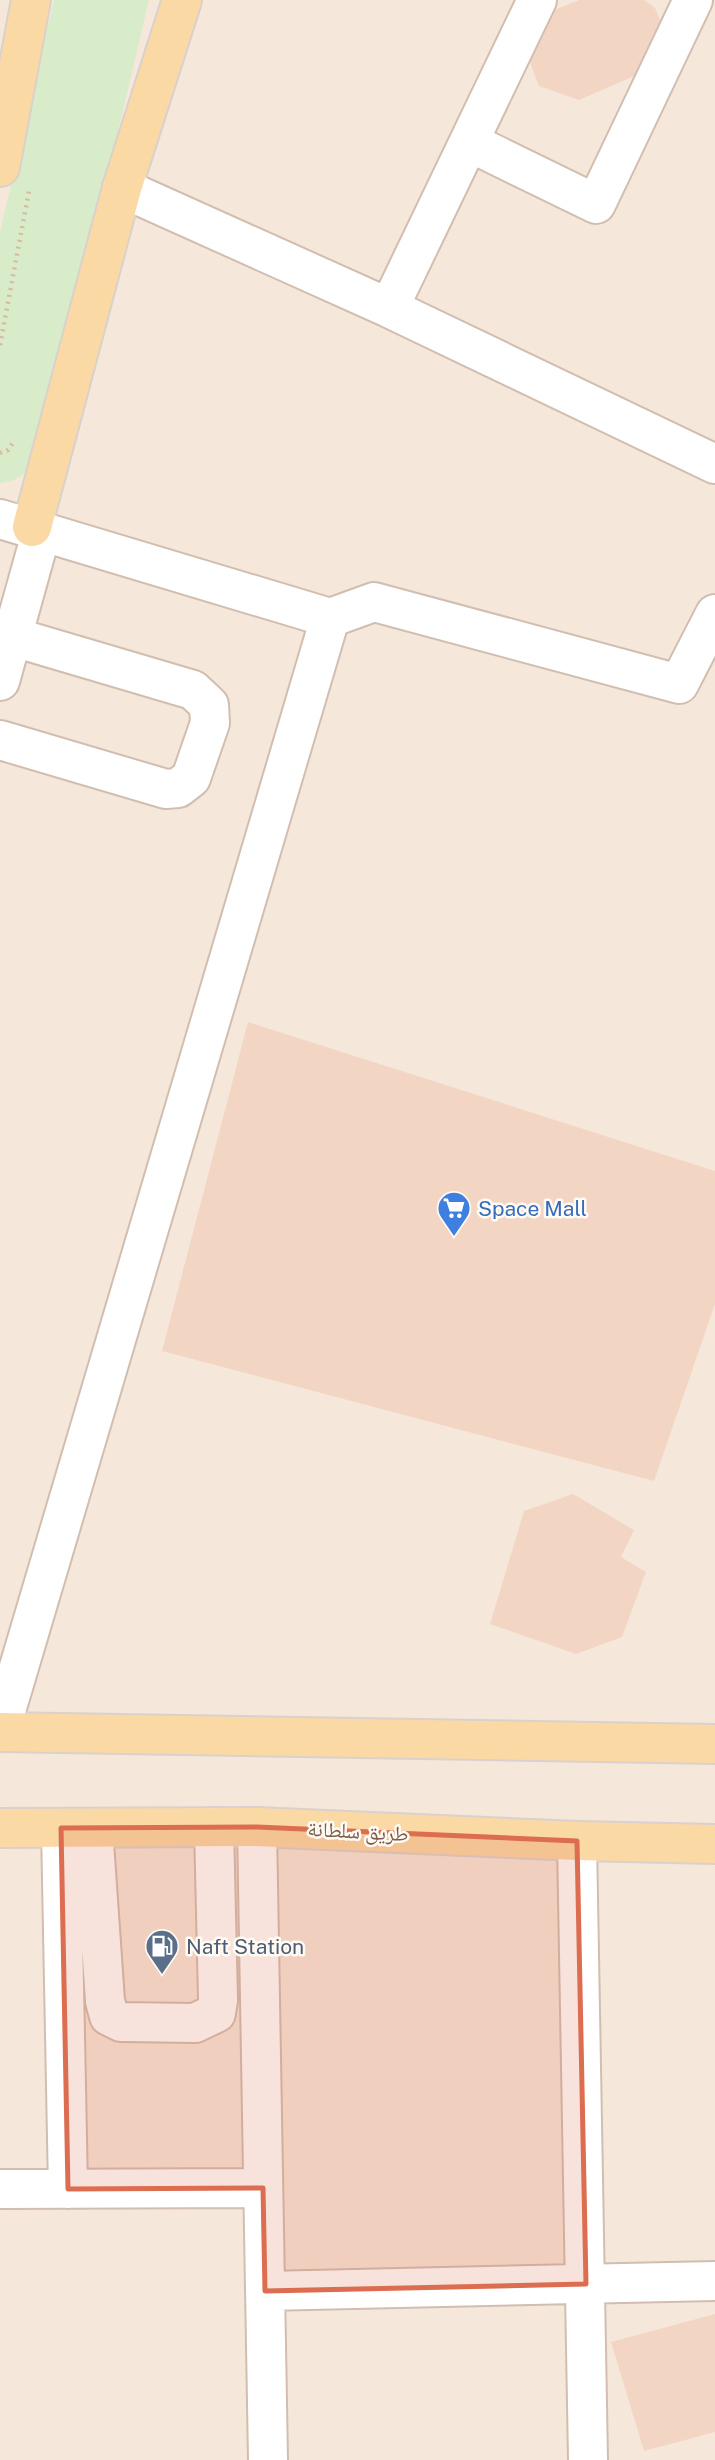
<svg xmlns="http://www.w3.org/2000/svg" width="715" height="2460" font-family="'Public Sans','Noto Naskh Arabic',sans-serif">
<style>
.residential{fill:#f5e8da}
.green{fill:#d8ecc9}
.building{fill:#f3d5c3}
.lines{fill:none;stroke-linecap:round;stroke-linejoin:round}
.minor-casing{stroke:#d1beb0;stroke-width:42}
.major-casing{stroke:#dad1cd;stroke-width:42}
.path{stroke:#d9b8a5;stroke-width:4.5;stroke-dasharray:2 5;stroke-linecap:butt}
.minor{stroke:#fff;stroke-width:38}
.major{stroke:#fbd9a5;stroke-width:38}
.marked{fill:#dc6d51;fill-opacity:0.2;stroke:#dc6d51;stroke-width:5;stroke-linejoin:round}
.labels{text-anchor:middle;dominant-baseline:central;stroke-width:5;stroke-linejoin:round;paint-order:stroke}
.shop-label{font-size:21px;fill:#366cbe;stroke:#fffaf3;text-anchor:start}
.street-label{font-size:21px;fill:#7a5c4d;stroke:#fffaf3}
.service-label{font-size:21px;fill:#4e5e75;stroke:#fffaf3;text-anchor:start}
</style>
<rect width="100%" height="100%" fill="#fdf6ec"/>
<path class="residential" d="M0,0H715V2460H0Z"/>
<path class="green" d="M54,0H149L44,446C32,465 25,481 0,483V232Z"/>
<path class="building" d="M579,0H644L655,8L667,36L648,70L579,100L539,86L526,52L542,15Z
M248,1022L715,1171V1304L654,1481L162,1351Z
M573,1494L634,1530L621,1557L646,1572L622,1637L576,1654L490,1624L524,1511Z
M715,2314V2432L644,2451L611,2342Z"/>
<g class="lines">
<defs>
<path id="minor" d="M469,142L596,204L693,0
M122,188L389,308L715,464
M389,308L537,0
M0,519L330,618L374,602L679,684L715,614
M0,633L193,690L209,705L210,723L191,778L178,788L166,789L0,740
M0,681L42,530
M0,1731L330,618
M257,1827L268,2460
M61,1828L68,2189
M93,1828L105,2001L109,2016L121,2022L195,2023L216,2013L218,2000L214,1827
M577,1841L588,2460
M0,2189L263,2188
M265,2291L715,2281"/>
<path id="major" d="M0,167L31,0
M32,527L122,188L182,0
M0,1732L715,1744
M0,1828L257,1827L577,1841L715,1844"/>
</defs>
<use href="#minor" class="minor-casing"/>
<use href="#major" class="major-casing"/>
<path class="path" d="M0,345L29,191
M0,453L8,450L14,441"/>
<use href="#minor" class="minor"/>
<use href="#major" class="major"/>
</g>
<path class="marked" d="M257,1827L577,1841L586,2284L265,2291L263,2188L68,2189L61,1828Z"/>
<defs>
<symbol id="supermarket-pin" viewBox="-11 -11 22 30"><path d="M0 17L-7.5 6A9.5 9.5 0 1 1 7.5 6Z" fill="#3f7fe0" stroke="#fffaf3"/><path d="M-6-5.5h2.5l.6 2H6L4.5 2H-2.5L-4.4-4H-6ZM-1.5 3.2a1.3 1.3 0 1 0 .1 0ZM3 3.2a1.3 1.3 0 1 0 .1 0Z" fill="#fff"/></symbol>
<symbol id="fuel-pin" viewBox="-11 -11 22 30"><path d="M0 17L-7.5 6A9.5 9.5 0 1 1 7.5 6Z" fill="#5c6f8a" stroke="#fffaf3"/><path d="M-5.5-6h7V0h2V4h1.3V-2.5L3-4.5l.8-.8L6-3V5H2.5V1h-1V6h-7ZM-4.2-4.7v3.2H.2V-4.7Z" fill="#fff"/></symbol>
</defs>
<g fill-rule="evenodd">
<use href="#supermarket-pin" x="435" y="1189" width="38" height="52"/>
<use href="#fuel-pin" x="143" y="1927" width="38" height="52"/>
</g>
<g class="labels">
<g class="shop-label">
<text x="478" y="1208">Space Mall</text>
</g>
<g class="street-label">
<text transform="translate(358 1831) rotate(3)">طريق سلطانة</text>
</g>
<g class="service-label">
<text x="186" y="1946">Naft Station</text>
</g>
</g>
</svg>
